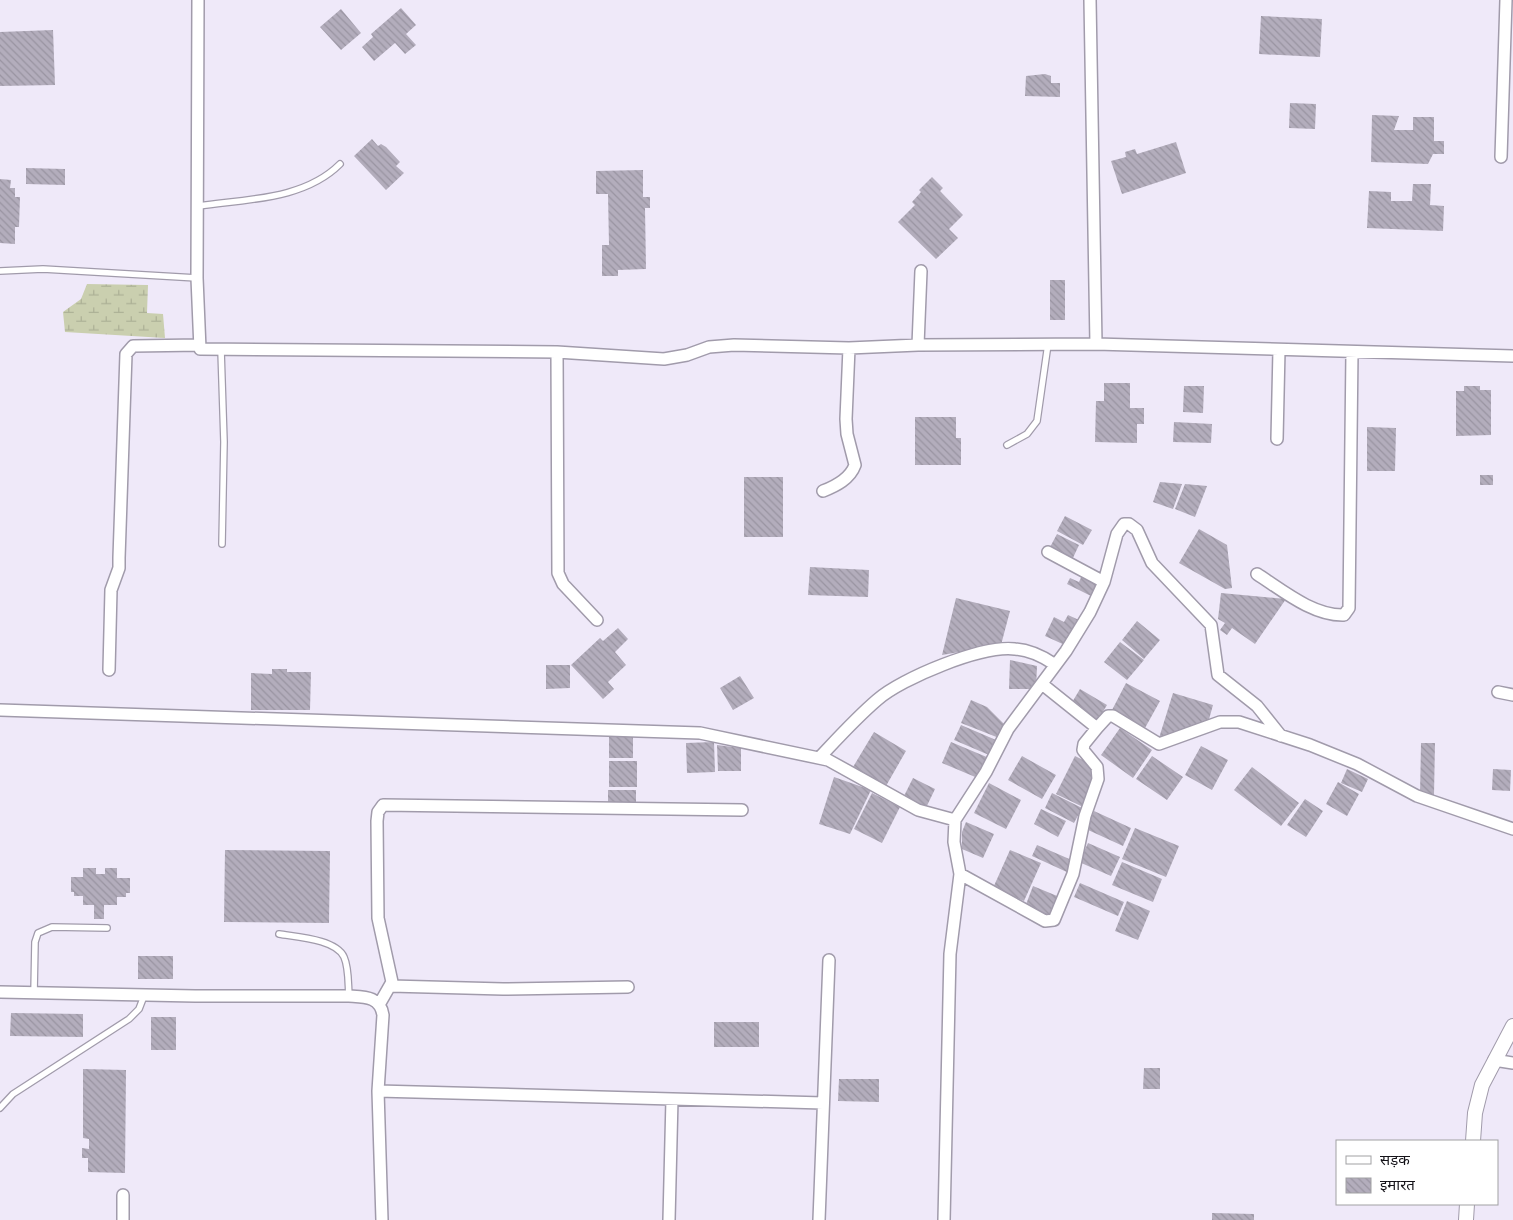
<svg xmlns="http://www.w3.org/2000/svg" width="1513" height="1220" font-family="Spectral,'Noto Sans Devanagari',serif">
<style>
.wetland{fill:url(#wetland-marsh)}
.building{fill:url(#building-back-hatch)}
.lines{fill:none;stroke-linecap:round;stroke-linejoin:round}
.service-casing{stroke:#a19bab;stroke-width:8}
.minor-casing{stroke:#a19bab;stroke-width:14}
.tertiary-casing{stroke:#a19bab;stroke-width:16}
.service{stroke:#fff;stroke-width:5.5}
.minor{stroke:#fff;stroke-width:11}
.tertiary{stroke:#fff;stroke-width:14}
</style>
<defs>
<pattern id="wetland-marsh" width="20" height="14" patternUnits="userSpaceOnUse" patternTransform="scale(1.25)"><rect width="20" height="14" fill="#cacfaf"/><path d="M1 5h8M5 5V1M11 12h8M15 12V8" fill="none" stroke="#adb196"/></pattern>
<pattern id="building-back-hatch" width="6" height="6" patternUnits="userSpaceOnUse" patternTransform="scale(1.25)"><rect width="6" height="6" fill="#b3adbc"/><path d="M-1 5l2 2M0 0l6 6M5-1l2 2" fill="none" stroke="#9994a1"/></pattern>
</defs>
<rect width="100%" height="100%" fill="#efe9f9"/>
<path class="wetland" d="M87,284L148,285L147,313L163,314L165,338L65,332L63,312L81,299Z"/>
<path class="building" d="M401,8L416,25L406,34L416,45L405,54L395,43L374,61L362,47L373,37L371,34Z
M341,9L361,33L341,50L320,27Z
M1261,16L1322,19L1320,57L1259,54Z
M53,30L55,85L0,86V32Z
M1045,74L1051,76V83H1060V97L1025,96L1026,76Z
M1290,103L1316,104L1315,129L1289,128Z
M1372,115L1399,116L1394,130H1413V117H1434V141H1444V154H1433L1428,164L1371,162Z
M372,139L378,146L381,144L386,147L400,162L396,166L404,173L386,190L354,156Z
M1176,142L1186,173L1122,194L1111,161L1126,157L1125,152L1135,149L1137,154Z
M26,168L65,169V185L26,184Z
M643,170V197H650V208H645L646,269L618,270V276H602V245H609L608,194H596V171Z
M932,177L943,188L940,191L963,215L949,229L958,238L936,259L898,222L915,205L912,202L921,192L919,190Z
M0,179L11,180L10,188H15V197H20L19,227H15V244L0,243Z
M1413,184H1431L1430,205L1444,206L1443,231L1367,228L1369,191L1391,192V201H1412Z
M1050,280H1065V320H1050Z
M1104,383H1130V408H1144V424H1137V443L1095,442L1096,401H1104Z
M1184,386H1204L1203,413L1183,412Z
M1464,386H1480V390H1491V435L1456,436V391H1464Z
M915,417H956V438H961V465H915Z
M1174,422L1212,424L1211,443L1173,442Z
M1367,427L1396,428L1395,471H1367Z
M1480,475H1493V485H1480Z
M744,477H783V537H744Z
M1160,482L1182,484L1173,509L1153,502Z
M1185,484L1207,486L1195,517L1175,509Z
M1065,516L1092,530L1083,545L1057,531Z
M1199,529L1227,545L1232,588L1225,589L1179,563Z
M1057,534L1079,545L1072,560L1049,549Z
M810,567L869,570L868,597L808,595Z
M1083,573L1101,582L1093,597L1067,584L1070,578L1079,582Z
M1221,593L1286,599L1255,644L1232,628L1227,635L1220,630L1225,623L1218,619Z
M956,598L1010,611L1001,645L942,655Z
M1068,615L1079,620L1067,646L1045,636L1054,617L1064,622Z
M1137,621L1160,640L1144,659L1122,640Z
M618,628L628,639L615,652L626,665L608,682L614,689L603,699L571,665L600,638L603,641Z
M1120,642L1144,660L1127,680L1104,662Z
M1010,660L1037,666L1036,689H1009Z
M546,665H570V688L546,689Z
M272,669H287V672H311L310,710H251V673L272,674Z
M740,676L754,698L733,710L720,688Z
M1126,683L1160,701L1145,728L1112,710Z
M1080,689L1107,705L1098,720L1071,704Z
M1173,693L1213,705L1208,723L1159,738Z
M971,700L987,707L1005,725L999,738L961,723Z
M961,725L996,740L989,755L954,740Z
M1120,728L1152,750L1133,778L1101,755Z
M609,732H633V758H609Z
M874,732L906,751L886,786L853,767Z
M714,742L715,772L687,773L686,743Z
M951,742L989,758L980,779L942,763Z
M1421,743H1435L1434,795H1420Z
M717,745L741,748V771H718Z
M1201,746L1228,760L1212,790L1185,775Z
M1022,756L1056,775L1042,799L1008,780Z
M1075,756L1093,765L1097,779L1083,807L1056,794Z
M1152,756L1183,777L1167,800L1136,779Z
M609,761H637V787H609Z
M1252,767L1299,803L1281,826L1234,790Z
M1347,769L1368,779L1362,792L1341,783Z
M1493,769L1511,770L1510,791L1492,790Z
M834,777L871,790L850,834L819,824Z
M913,778L935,789L925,810L902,800Z
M1338,782L1359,794L1347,816L1326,804Z
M989,783L1021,800L1006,829L974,813Z
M608,790H636V806H608Z
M872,793L900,807L882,843L854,829Z
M1052,793L1082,808L1074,823L1045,808Z
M1305,799L1323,811L1306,837L1287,825Z
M1041,809L1066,821L1058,837L1034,824Z
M1094,811L1131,828L1123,846L1086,829Z
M966,822L994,834L983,858L962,849V832Z
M1135,828L1179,846L1166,877L1122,859Z
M1088,843L1120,857L1111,876L1079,862Z
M1037,845L1074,861L1069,873L1032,856Z
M225,850L330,851L329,923L224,922Z
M1010,850L1041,863L1024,901L993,888Z
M1122,862L1162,879L1153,902L1112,885Z
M83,868H96V874H105V868H117V878H130V893H126V897H117V905H104V919H94V905H83V896H74V892H71V877H83Z
M1080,883L1124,902L1118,916L1074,897Z
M1033,886L1062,898L1053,918L1025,907Z
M1127,901L1150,911L1138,940L1115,931Z
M138,956H173V979H138Z
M11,1013L83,1014V1037L10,1036Z
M151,1017H176V1050H151Z
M714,1022H759V1047H714Z
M1144,1068H1160V1089H1143Z
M83,1069L126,1070L125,1173L88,1172V1158H82V1148L89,1149V1139L83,1138Z
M839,1079H879V1102L838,1101Z
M1212,1213L1254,1214V1220H1212Z"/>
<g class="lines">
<defs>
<path id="service" d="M199,206C246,199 304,200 340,164
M0,271L43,269L197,278
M221,350L224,442L222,544
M1007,445L1027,434L1037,421L1048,344
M279,934C296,937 336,939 344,957C349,968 348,984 349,996
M34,993L35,942L38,933L52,927L107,928
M0,1108L13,1094L129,1019L139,1009L144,996"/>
<path id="minor" d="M198,0L197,278L200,349L557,352L664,359L687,355L709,347L734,345L849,348L918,345L1096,344L1513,356
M1090,0L1096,344
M1501,157L1506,0
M918,345L921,271
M557,352L558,573L563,584L597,620
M1277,439L1279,350
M823,491C836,486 850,479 855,465L847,434L846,419L849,348
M1048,552L1104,582
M1257,574C1282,590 1313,616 1344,615L1349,608L1352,352
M109,670L111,590L119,568V558L126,354L133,346L200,345
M1042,684L1097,728L1108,716H1113L1159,744L1220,722H1239L1310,745L1357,764L1417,796L1513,829
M1498,692L1513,695
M0,710L700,733L828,760L918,810L955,820
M820,757C838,738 856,718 877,700C902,678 982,645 1015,649C1030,650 1042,656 1054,664
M960,874L1045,921L1054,920L1073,874L1085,816L1098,779L1097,767L1083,750L1084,744L1097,728
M391,986L503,989L628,987
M0,992L195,996H349C364,997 380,996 383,1015L378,1091L382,1220
M380,1003L392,982L378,918L377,821L378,812L383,805L742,810
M1494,1060L1513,1063
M378,1091L823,1103
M123,1195V1220
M669,1220L672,1099
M819,1220L829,960
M944,1220L950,954L960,874L954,842L955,820L986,772L1008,729L1066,651L1090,612L1104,582L1117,534L1124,524H1129L1137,530L1152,563L1211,625L1218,675L1257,706L1281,736"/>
<path id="tertiary" d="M1473,1141L1475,1113L1482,1085L1513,1026
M1466,1220L1467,1204"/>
</defs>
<use href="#service" class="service-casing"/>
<use href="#minor" class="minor-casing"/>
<use href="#tertiary" class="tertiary-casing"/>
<use href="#service" class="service"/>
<use href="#minor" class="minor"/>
<use href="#tertiary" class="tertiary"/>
</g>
<rect x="1336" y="1140" width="162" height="65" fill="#ffffff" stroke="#a1a1a3"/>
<rect x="1346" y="1156" width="25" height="8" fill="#ffffff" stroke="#a1a1a3"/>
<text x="1380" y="1165" font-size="15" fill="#151319">सड़क</text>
<rect x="1346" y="1178" width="25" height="15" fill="url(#building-back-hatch)" stroke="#a1a1a3"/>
<text x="1380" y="1190" font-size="15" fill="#151319">इमारत</text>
</svg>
